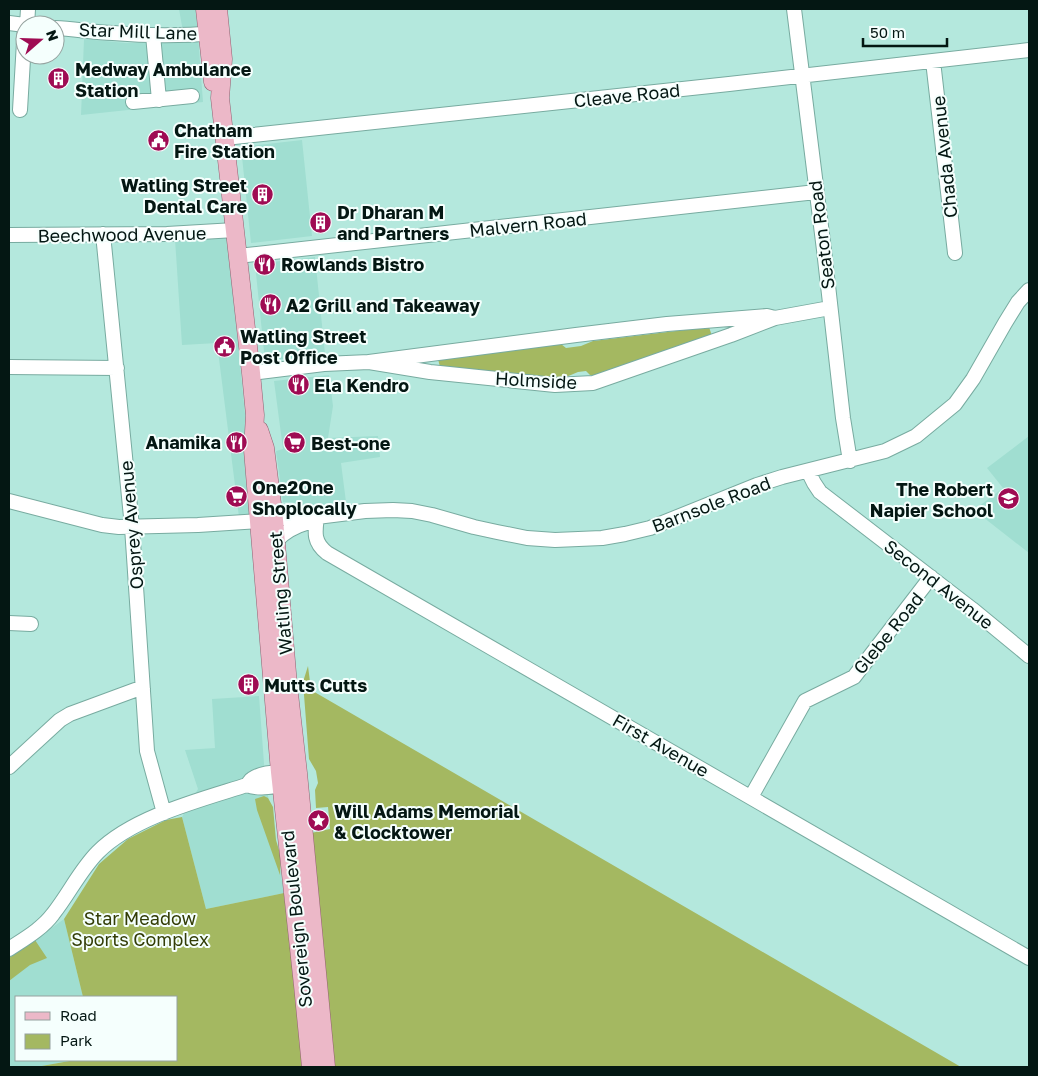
<svg xmlns="http://www.w3.org/2000/svg" width="1038" height="1076" font-family="'Golos Text',sans-serif">
<style>
.built{fill:#a0ded1}
.green{fill:#a4b861}
.lines{fill:none;stroke-linecap:round;stroke-linejoin:round}
.minor-casing{stroke:#78aba0;stroke-width:16}
.major-casing{stroke:#926071;stroke-width:19}
.minor{stroke:#fff;stroke-width:14}
.major{stroke:#ecb8c8;stroke-width:18}
.labels{text-anchor:middle;dominant-baseline:central;stroke-width:4;stroke-linejoin:round;paint-order:stroke}
.street-label{font-size:18px;fill:#041713;stroke:#f5fffd}
.poi-label{font-size:18px;font-weight:bold;fill:#041713;stroke:#f5fffd;text-anchor:start}
.park-label{font-size:18px;fill:#333d06;stroke:#f5fffd}
</style>
<rect width="100%" height="100%" fill="#b4e8dd"/>
<path class="built" d="M179,9H196L203,102L81,115L84,39L126,43H185Z
M302,140L312,236L251,243L241,147Z
M227,234L255,514L239,517L217,343L182,345L175,239Z
M315,257L325,354L265,361L255,264Z
M329,375L333,406L328,438L378,436L380,457L341,463L346,502L340,504L304,507L292,502H283L276,451L283,449L274,381Z
M1029,436V553L974,510L1003,488L987,468Z
M259,696L265,777L284,893L206,909L182,817L198,789L185,750L215,748L212,699Z
M64,919L83,997H16V1060H75L36,1067H9V961L35,940Z"/>
<path class="green" d="M709,327L712,336L601,375H590L586,371L578,372L566,377L530,376L440,367L437,355L561,344L566,348L581,346L593,341Z
M308,666L311,690L961,1067H335L311,833L330,829L328,807L316,808L315,790L318,783L316,771L309,759L303,682Z
M264,796L268,798L273,807L276,840L281,857L280,875L257,810L255,799Z
M182,817L206,909L284,893L303,1067H36L75,1060H176V997H83L64,919L99,864L128,839L166,820Z
M35,940L47,958L30,965L9,981V958Z"/>
<g class="lines">
<defs>
<path id="minor" d="M794,9L824,250L843,418L850,461
M9,23L25,25
M27,25L28,9
M55,28C74,29 93,32 113,33C147,36 183,36 217,33
M153,35L159,100
M933,61L955,253
M133,102L192,96
M20,110L25,25
M225,138L729,84L1029,50
M103,234L132,527L147,751L164,813
M9,235L167,234L235,230
M238,256L816,192
M775,318L731,335L593,383L555,385L430,372L369,362L576,335L667,324L767,316L775,318L830,308
M9,367L117,368
M251,373L324,364L369,362
M808,471L814,483L820,492L972,609L1029,656
M9,501L102,525L119,527L198,525L259,521L312,515L317,517L365,511L393,510L412,511L432,515L474,527L497,532L527,538L555,540L602,538L625,534L650,528L757,485L782,477L885,451L916,436L955,404L973,379L1005,323L1018,302L1029,290
M317,517C315,532 313,542 327,553L1029,958
M276,541C285,531 295,526 309,522
M9,623L31,624
M9,767L60,720L70,714L135,690L143,689
M247,785C260,790 276,786 290,784
M751,797L805,701L854,677L931,577
M9,949C24,939 42,929 53,914C69,894 80,870 98,852C133,817 200,800 247,785C249,783 250,780 252,779C262,772 278,772 289,773"/>
<path id="major" d="M205,9L213,82
M218,9L223,59L220,98L251,373L255,415L253,450L280,772L303,985L311,1067
M259,430L265,448L274,520L288,685L298,773L326,1067"/>
</defs>
<use href="#minor" class="minor-casing"/>
<use href="#major" class="major-casing"/>
<use href="#minor" class="minor"/>
<use href="#major" class="major"/>
</g>
<defs>
<symbol id="building-disc" viewBox="-11 -11 22 22"><circle r="9.5" fill="#9f0b53" stroke="#f5fffd"/><path d="M-4-6H4V6H1V3H-1V6H-4ZM-2.5-4.3h1.7v1.8h-1.7ZM.8-4.3h1.7v1.8H.8ZM-2.5-1h1.7V.8h-1.7ZM.8-1h1.7V.8H.8Z" fill="#fff"/></symbol>
<symbol id="civic-disc" viewBox="-11 -11 22 22"><circle r="9.5" fill="#9f0b53" stroke="#f5fffd"/><path d="M-.6-6.5H3V-4.5H.6V-3L4-1V1h2V6H-6V1h2V-1L-.6-3ZM-1.2 2.5V6h2.4V2.5Z" fill="#fff"/></symbol>
<symbol id="restaurant-disc" viewBox="-11 -11 22 22"><circle r="9.5" fill="#9f0b53" stroke="#f5fffd"/><path d="M-5-6h1v4h1v-4h1v4h1v-4h1v5L-1.5 .5V6h-2V.5L-5-1ZM5-6V6H3V1.5H1.5Q1.5-4 5-6Z" fill="#fff"/></symbol>
<symbol id="supermarket-disc" viewBox="-11 -11 22 22"><circle r="9.5" fill="#9f0b53" stroke="#f5fffd"/><path d="M-6-5.5h2.5l.6 2H6L4.5 2H-2.5L-4.4-4H-6ZM-1.5 3.2a1.3 1.3 0 1 0 .1 0ZM3 3.2a1.3 1.3 0 1 0 .1 0Z" fill="#fff"/></symbol>
<symbol id="school-disc" viewBox="-11 -11 22 22"><circle r="9.5" fill="#9f0b53" stroke="#f5fffd"/><path d="M0-5L7-2L0 1L-7-2ZM-4 1L0 2.5L4 1V4Q0 6-4 4Z" fill="#fff"/></symbol>
<symbol id="sight-disc" viewBox="-11 -11 22 22"><circle r="9.5" fill="#9f0b53" stroke="#f5fffd"/><path d="M0-6L1.8-2.2L6-1.7L2.9 1.2L3.7 5.4L0 3.3L-3.7 5.4L-2.9 1.2L-6-1.7L-1.8-2.2Z" fill="#fff"/></symbol>
</defs>
<g fill-rule="evenodd">
<use href="#building-disc" x="46" y="66" width="25" height="25"/>
<use href="#civic-disc" x="146" y="128" width="25" height="25"/>
<use href="#building-disc" x="250" y="182" width="25" height="25"/>
<use href="#building-disc" x="308" y="210" width="25" height="25"/>
<use href="#restaurant-disc" x="252" y="252" width="25" height="25"/>
<use href="#restaurant-disc" x="258" y="292" width="25" height="25"/>
<use href="#civic-disc" x="212" y="334" width="25" height="25"/>
<use href="#restaurant-disc" x="286" y="372" width="25" height="25"/>
<use href="#restaurant-disc" x="224" y="430" width="25" height="25"/>
<use href="#supermarket-disc" x="282" y="430" width="25" height="25"/>
<use href="#supermarket-disc" x="224" y="484" width="25" height="25"/>
<use href="#school-disc" x="996" y="486" width="25" height="25"/>
<use href="#building-disc" x="236" y="672" width="25" height="25"/>
<use href="#sight-disc" x="306" y="808" width="25" height="25"/>
</g>
<g class="labels">
<g class="street-label">
<text transform="translate(138 31) rotate(2)">Star Mill Lane</text>
<text transform="translate(627 95) rotate(-6)">Cleave Road</text>
<text transform="translate(944 157) rotate(-96)">Chada Avenue</text>
<text transform="translate(528 224) rotate(-6)">Malvern Road</text>
<text transform="translate(122 234) rotate(-1)">Beechwood Avenue</text>
<text transform="translate(821 235) rotate(-97)">Seaton Road</text>
<text transform="translate(536 380) rotate(3)">Holmside</text>
<text transform="translate(711 504) rotate(-21)">Barnsole Road</text>
<text transform="translate(131 525) rotate(-95)">Osprey Avenue</text>
<text transform="translate(939 584) rotate(38)">Second Avenue</text>
<text transform="translate(280 593) rotate(-95)">Watling Street</text>
<text transform="translate(888 633) rotate(-51)">Glebe Road</text>
<text transform="translate(661 745) rotate(30)">First Avenue</text>
<text transform="translate(296 919) rotate(-96)">Sovereign Boulevard</text>
</g>
<g class="poi-label">
<text x="75" y="69">Medway Ambulance<tspan x="75" dy="21">Station</tspan></text>
<text x="174" y="130">Chatham<tspan x="174" dy="21">Fire Station</tspan></text>
<text x="247" y="185" text-anchor="end">Watling Street<tspan x="247" dy="21">Dental Care</tspan></text>
<text x="337" y="212">Dr Dharan M<tspan x="337" dy="21">and Partners</tspan></text>
<text x="281" y="264">Rowlands Bistro</text>
<text x="286" y="305">A2 Grill and Takeaway</text>
<text x="240" y="336">Watling Street<tspan x="240" dy="21">Post Office</tspan></text>
<text x="314" y="385">Ela Kendro</text>
<text x="221" y="442" text-anchor="end">Anamika</text>
<text x="311" y="443">Best-one</text>
<text x="252" y="487">One2One<tspan x="252" dy="21">Shoplocally</tspan></text>
<text x="993" y="489" text-anchor="end">The Robert<tspan x="993" dy="21">Napier School</tspan></text>
<text x="264" y="685">Mutts Cutts</text>
<text x="334" y="811">Will Adams Memorial<tspan x="334" dy="21">&amp; Clocktower</tspan></text>
</g>
<g class="park-label">
<text x="140" y="918">Star Meadow<tspan x="140" dy="21">Sports Complex</tspan></text>
</g>
</g>
<rect width="1038" height="1076" fill="none" stroke="#041713" stroke-width="20"/>
<rect x="15" y="996" width="162" height="65" fill="#f5fffd" stroke="#95a29f"/>
<rect x="25" y="1012" width="25" height="8" fill="#ecb8c8" stroke="#95a29f"/>
<text x="60" y="1021" font-size="15" fill="#041713">Road</text>
<rect x="25" y="1034" width="25" height="15" fill="#a4b861" stroke="#95a29f"/>
<text x="60" y="1046" font-size="15" fill="#041713">Park</text>
<g transform="translate(40 40) rotate(70)"><circle r="24" fill="#f5fffd" stroke="#95a29f"/>
<path d="M0-4L9 19L0 12L-9 19Z" fill="#9f0b53"/>
<text y="-8" font-size="14" font-weight="bold" text-anchor="middle" fill="#041713">N</text>
</g>
<path d="M863 38v8h84v-8" fill="none" stroke="#041713" stroke-width="2.5"/>
<text x="870" y="38" font-size="15" fill="#041713" stroke="#f5fffd" stroke-width="4" paint-order="stroke">50 m</text>
</svg>
